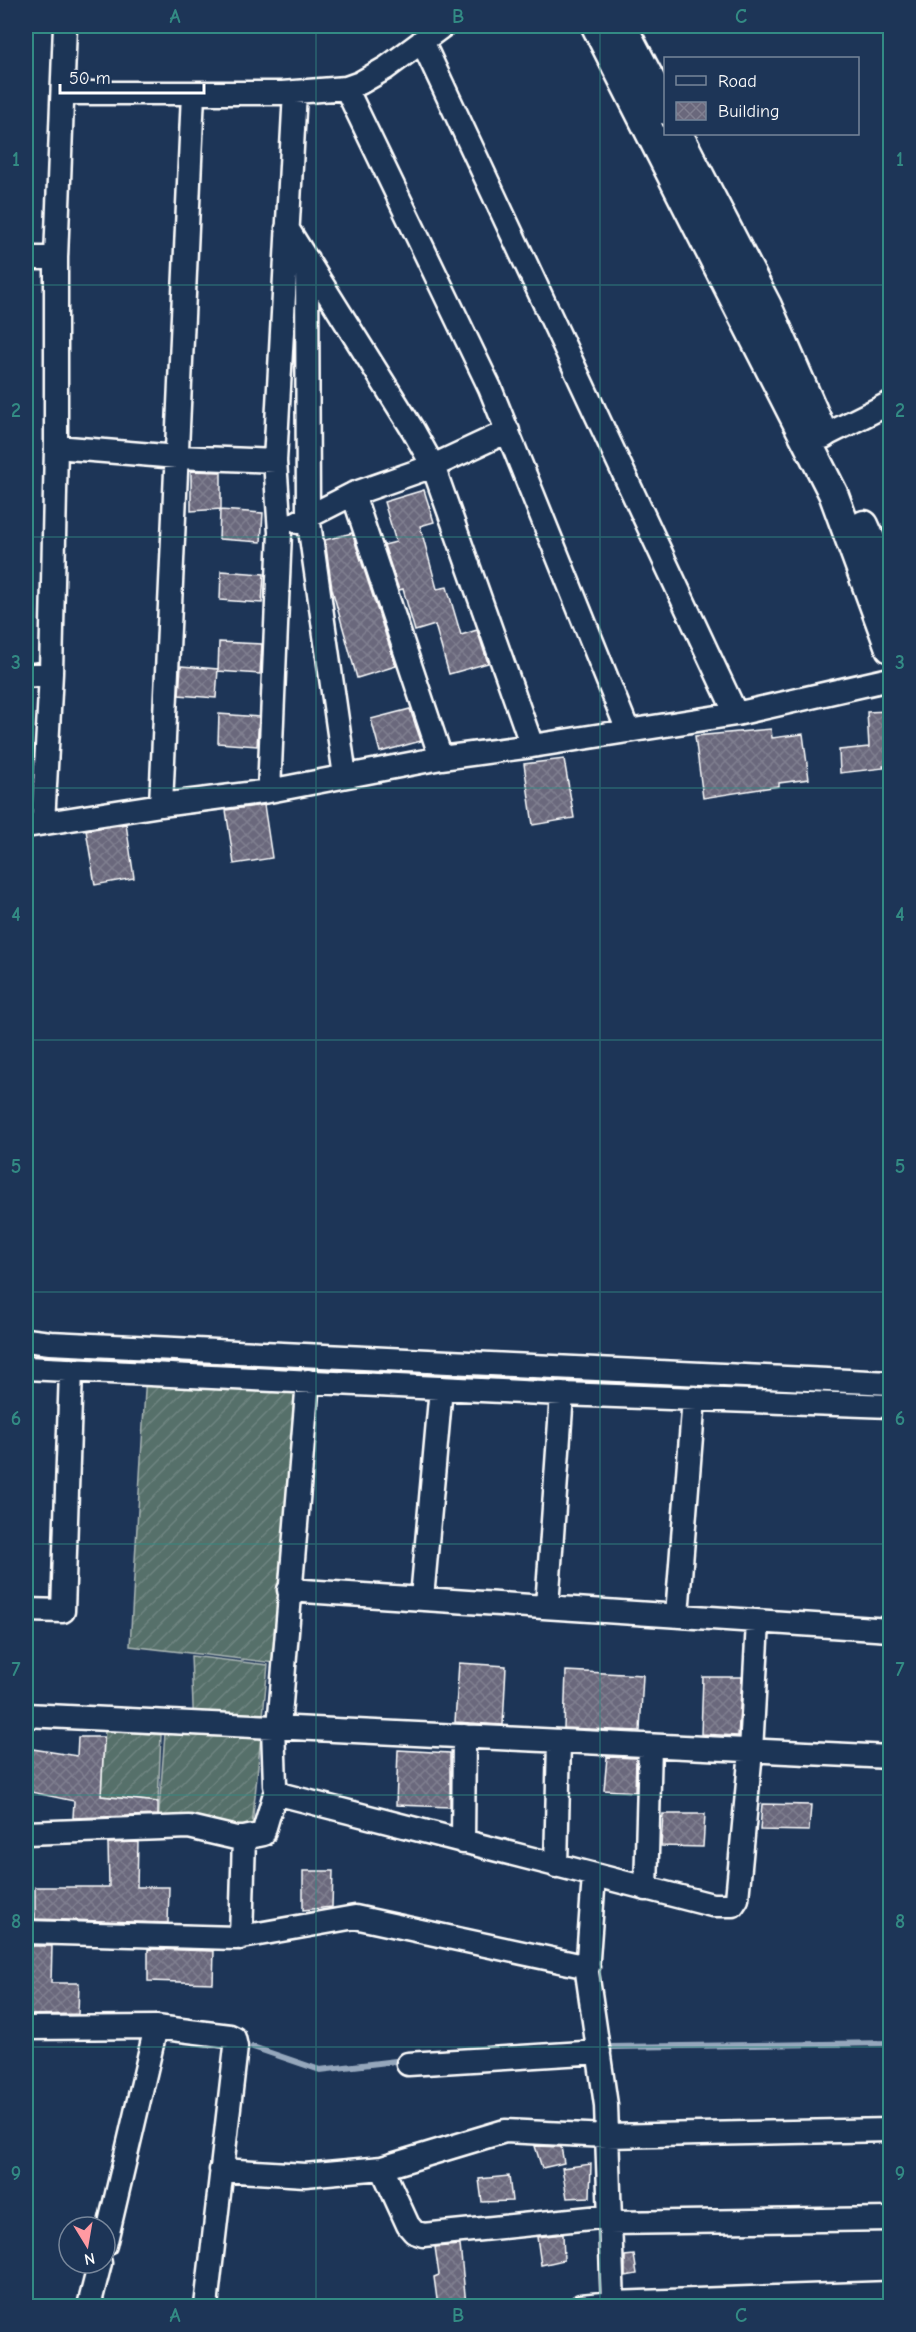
<svg xmlns="http://www.w3.org/2000/svg" width="916" height="2332" font-family="'Comic Neue',sans-serif">
<style>
.garden{fill:url(#garden-furrows);stroke:#abb7b5;stroke-width:1.5}
.lines{fill:none;stroke-linecap:round;stroke-linejoin:round}
.stream{stroke:#95a7bc;stroke-width:6}
.building{fill:url(#building-cross-hatch);stroke:#fff;stroke-width:1.5}
.minor-casing{stroke:#fff;stroke-width:27}
.major-casing{stroke:#fff;stroke-width:33}
.minor{stroke:#1d3557;stroke-width:22}
.major{stroke:#1d3557;stroke-width:28}
.grid{fill:none;stroke:#338b84;stroke-width:1.5;stroke-opacity:0.55}
.neatline{fill:none;stroke:#338b84;stroke-width:2}
.grid-label{font-size:20px;text-anchor:middle;font-weight:bold;fill:#338b84}
</style>
<defs>
<pattern id="garden-furrows" width="10" height="10" patternUnits="userSpaceOnUse" patternTransform="scale(1.5)"><rect width="10" height="10" fill="#576f6b"/><path d="M-1 1l2-2M0 10L10 0M9 11l2-2" fill="none" stroke="#708581"/></pattern>
<pattern id="building-cross-hatch" width="8" height="8" patternUnits="userSpaceOnUse" patternTransform="scale(1.5)"><rect width="8" height="8" fill="#6a687c"/><path d="M0 0l8 8M0 8l8-8" fill="none" stroke="#807f90"/></pattern>
</defs>
<rect width="100%" height="100%" fill="#1d3557"/>
<filter id="ink" filterUnits="userSpaceOnUse"><feTurbulence type="fractalNoise" baseFrequency=".0167" numOctaves="2"/><feDisplacementMap in="SourceGraphic" scale="12" xChannelSelector="R" yChannelSelector="G"/><feConvolveMatrix kernelMatrix="1 2 1 2 8 2 1 2 1" color-interpolation-filters="sRGB"/></filter>
<g filter="url(#ink)">
<path class="garden" d="M146,1374L308,1381L284,1664L130,1646Z
M191,1656L268,1665L252,1826L158,1824L165,1734L194,1731Z
M105,1730L161,1735L158,1802L101,1796Z"/>
<g class="lines">
<path class="stream" d="M253,2047L320,2070L404,2060
M610,2047L890,2043"/>
</g>
<path class="building" d="M191,471L221,472V509L191,511Z
M424,490L434,522L420,526L437,589L447,587L461,635L477,630L488,663L449,674L435,625L415,631L403,589L399,590L384,545L396,542L384,502Z
M220,510L263,513L261,542L219,539Z
M352,533L396,666L357,678L332,589L325,540Z
M221,571L264,574L262,603L220,600Z
M219,642L262,644L260,674L218,671Z
M181,666L218,669L216,698L179,695Z
M410,709L421,741L380,752L371,719Z
M889,711L891,748H887L890,765L883,766L884,768L840,773L839,750L869,747L867,712Z
M219,714L259,717L257,746L218,743Z
M771,729L772,738L803,734L809,779L779,783V786L703,798L695,736Z
M564,759L574,818L533,825L524,764Z
M264,805L272,858L234,864L226,810Z
M126,824L134,878L95,885L86,830Z
M459,1663L506,1666L503,1725L455,1722Z
M566,1671L643,1675L640,1731L564,1728Z
M703,1677H742L738,1736L701,1734Z
M78,1737H104L101,1796L158,1802V1815L73,1818L74,1801L26,1791V1748L77,1756Z
M398,1750L450,1753V1807L396,1805Z
M607,1757L636,1758L635,1792L604,1790Z
M762,1804L811,1805L809,1831L760,1830Z
M663,1814H705L703,1847L661,1846Z
M138,1842L137,1887H169L168,1923L35,1919V1887H109L108,1843Z
M303,1871H333L332,1907L303,1910Z
M26,1946H52L51,1983H79L78,2014L26,2015Z
M148,1949L214,1951L213,1983L148,1981Z
M535,2146L561,2147L564,2163L542,2168Z
M591,2164L590,2197L567,2198L562,2168Z
M509,2176L512,2201L482,2202L479,2179Z
M563,2234L564,2260L541,2265L537,2237Z
M460,2245L466,2304L438,2307L434,2277L439,2275L435,2247Z
M634,2255L637,2274L625,2276V2256Z"/>
<g class="lines">
<defs>
<path id="minor" d="M422,41L736,714
M346,88L490,388L628,731
M63,93H282L346,88L360,83L386,68L443,26
M287,228L413,430L433,466L532,746
M26,258H56
M307,259L308,516L345,776
M824,436L890,403
M56,447L177,457L275,461
M353,494L441,758
M298,522L353,494L433,466L508,431
M26,676L51,673
M269,791L280,532L275,461L295,92
M161,805L193,94
M43,823L51,673L56,447V258L65,26
M26,826L161,805L269,791L441,758L532,746L736,714L890,679
M26,1340L50,1343L890,1383
M26,1368L562,1394L890,1406
M289,1590L890,1630
M422,1598L441,1388
M547,1606L562,1394
M26,1610L63,1611L71,1370
M677,1615L694,1398
M26,1715L890,1757
M273,1727L275,1785L276,1790L283,1795L712,1905H733L737,1899L751,1751L758,1622
M279,1727L308,1381
M26,1833L189,1827L236,1838H244L263,1834L276,1790
M463,1842L464,1736
M556,1866L559,1741
M594,1876L587,1972L606,2105L613,2306
M646,1889L650,1746
M26,1932L236,1938L355,1917L588,1967
M241,1938L244,1838
M26,2028L156,2027L230,2036L234,2038L236,2047L206,2306
M408,2064L599,2052
M382,2168L408,2225L414,2232L423,2235L610,2216
M221,2170L305,2175L382,2168L505,2131L607,2136L890,2130
M610,2223L890,2219
M105,2245L156,2027
M89,2306L100,2263
M581,2306L613,2303L890,2293"/>
<path id="major" d="M596,26L833,493L890,648
M622,26L666,110
M678,134L767,306L823,434
M864,525L890,584"/>
</defs>
<use href="#minor" class="minor-casing"/>
<use href="#major" class="major-casing"/>
<use href="#minor" class="minor"/>
<use href="#major" class="major"/>
</g>
</g>
<path class="grid" d="M316,26V2306M600,26V2306M26,285H890M26,537H890M26,788H890M26,1040H890M26,1292H890M26,1544H890M26,1795H890M26,2047H890"/>
<rect width="916" height="2332" fill="none" stroke="#1d3557" stroke-width="66"/>
<rect x="664" y="57" width="195" height="78" fill="#1d3557" stroke="#77869a" stroke-width="1.5"/>
<rect x="676" y="76" width="30" height="9" fill="#1d3557" stroke="#77869a" stroke-width="1.5"/>
<text x="718" y="87" font-size="18" fill="#ffffff">Road</text>
<rect x="676" y="102" width="30" height="18" fill="url(#building-cross-hatch)" stroke="#77869a" stroke-width="1.5"/>
<text x="718" y="117" font-size="18" fill="#ffffff">Building</text>
<g transform="translate(87 2245) rotate(169)"><circle r="28" fill="#1d3557" stroke="#77869a" stroke-width="1.5"/>
<path d="M0-4.5L10 22L0 15L-10 22Z" fill="#ff9aa2"/>
<text y="-9" font-size="16" font-weight="bold" text-anchor="middle" fill="#ffffff">N</text>
</g>
<path d="M60 84v9h144v-9" fill="none" stroke="#ffffff" stroke-width="3"/>
<text x="69" y="84" font-size="18" fill="#ffffff" stroke="#1d3557" stroke-width="4.5" paint-order="stroke">50 m</text>
<rect x="33" y="33" width="850" height="2266" class="neatline"/>
<g class="grid-label">
<text x="175" y="23">A</text>
<text x="458" y="23">B</text>
<text x="741" y="23">C</text>
<text x="16" y="166">1</text>
<text x="900" y="166">1</text>
<text x="16" y="417">2</text>
<text x="900" y="417">2</text>
<text x="16" y="669">3</text>
<text x="900" y="669">3</text>
<text x="16" y="921">4</text>
<text x="900" y="921">4</text>
<text x="16" y="1173">5</text>
<text x="900" y="1173">5</text>
<text x="16" y="1425">6</text>
<text x="900" y="1425">6</text>
<text x="16" y="1676">7</text>
<text x="900" y="1676">7</text>
<text x="16" y="1928">8</text>
<text x="900" y="1928">8</text>
<text x="16" y="2180">9</text>
<text x="900" y="2180">9</text>
<text x="175" y="2322">A</text>
<text x="458" y="2322">B</text>
<text x="741" y="2322">C</text>
</g>
</svg>
